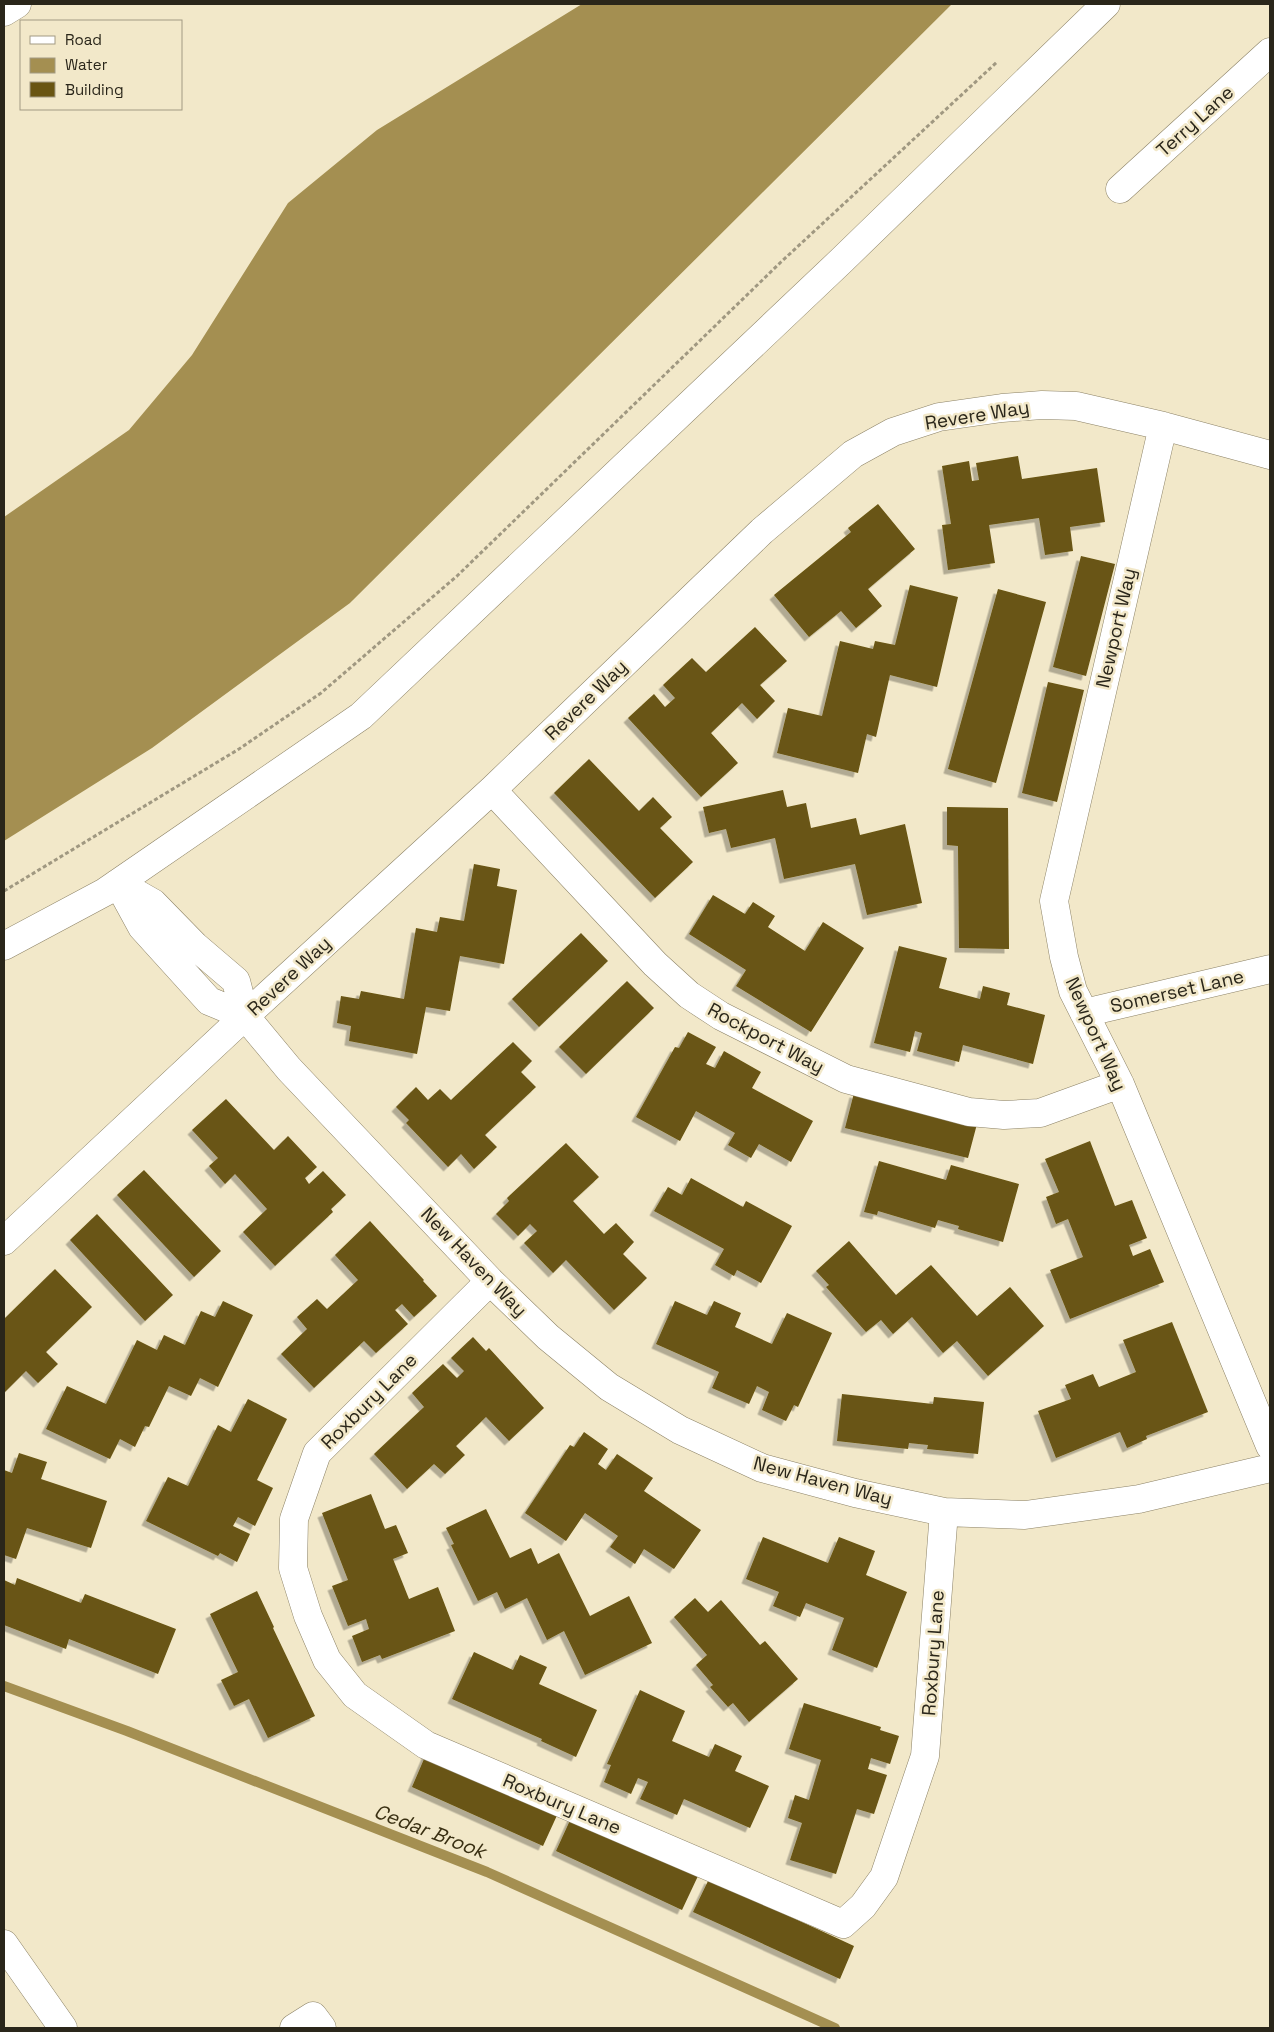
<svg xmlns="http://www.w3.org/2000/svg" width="1274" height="2032" font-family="'Space Grotesk',sans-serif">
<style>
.water{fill:#a48f51}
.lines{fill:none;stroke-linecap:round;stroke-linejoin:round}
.stream{stroke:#a48f51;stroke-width:10}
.building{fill:#695512;filter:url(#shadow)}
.minor-casing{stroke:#8c8266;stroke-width:29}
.path{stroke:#a09881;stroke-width:3;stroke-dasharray:4 2.5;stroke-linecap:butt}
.minor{stroke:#fff;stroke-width:28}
.labels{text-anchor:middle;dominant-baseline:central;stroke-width:5;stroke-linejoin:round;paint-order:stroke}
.street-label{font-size:19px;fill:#2a261a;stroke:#f2e8c9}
.water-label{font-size:20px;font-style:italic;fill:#392f12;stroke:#f2e8c9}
</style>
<defs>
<filter id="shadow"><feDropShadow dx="-4.5" dy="4.5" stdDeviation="0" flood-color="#0004"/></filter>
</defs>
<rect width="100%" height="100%" fill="#f2e8c9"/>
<path class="water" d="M582,4H952L350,603L152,748L4,841V517L129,430L192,355L288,203L377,130Z"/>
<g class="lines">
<path class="stream" d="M4,1686L127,1731L487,1872L835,2028"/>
</g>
<path class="building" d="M1018,456L1022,479L1097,468L1105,522L1070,527L1073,551L1045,555L1039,518L989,525L995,563L948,570L942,525L951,524L942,466L969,461L972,481L979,480L976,463Z
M878,504L915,549L868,589L882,606L856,628L841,611L809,637L774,595L851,532L848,528Z
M1081,556L1115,564L1086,676L1053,667Z
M910,585L958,597L937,687L890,675L876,737L867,734L858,773L777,753L788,708L822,716L840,641L873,649L875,641L895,645Z
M998,589L1046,602L996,783L948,769Z
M755,627L787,661L760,685L775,701L757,719L742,703L711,733L738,763L701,797L628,718L654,694L665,707L675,698L663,685L692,658L706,672Z
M1048,682L1084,690L1057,802L1022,793Z
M589,759L639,811L653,797L672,817L660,828L693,862L655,898L554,793Z
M783,790L787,807L806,803L811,828L856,818L860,835L905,824L922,903L867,915L855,864L784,879L775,838L731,848L726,829L709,833L703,807Z
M947,807L1008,808L1009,949L959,948L958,846L947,845Z
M474,864L500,869L497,886L517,890L504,964L460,956L450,1011L426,1007L417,1054L349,1041L351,1026L337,1023L341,996L359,999L361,991L404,999L416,928L437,932L440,917L464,921Z
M713,895L745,914L753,902L775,916L768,927L805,951L823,922L864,948L811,1032L736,986L746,970L689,934Z
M581,933L608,961L539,1027L512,999Z
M899,946L947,958L939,988L980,999L983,986L1010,993L1007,1005L1045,1015L1033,1064L963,1045L959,1062L917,1051L922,1033L915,1031L910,1052L874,1043Z
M627,981L654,1008L586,1074L559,1047Z
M688,1032L716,1047L706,1064L715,1068L724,1051L761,1072L752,1088L813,1121L791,1162L759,1144L751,1158L728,1145L735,1133L696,1111L680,1141L636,1117L675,1047L679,1048Z
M513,1042L532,1061L521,1072L536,1087L485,1135L497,1147L474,1169L461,1154L448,1167L406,1123L409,1120L396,1107L416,1087L428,1100L440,1089L451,1100Z
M854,1093L977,1124L968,1158L845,1128Z
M226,1099L274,1150L288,1136L317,1167L305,1178L309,1184L323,1171L346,1195L331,1209L333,1212L275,1266L243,1232L267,1209L235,1174L225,1184L209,1166L218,1158L192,1130Z
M1090,1141L1115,1206L1132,1200L1147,1238L1129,1245L1133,1256L1150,1249L1164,1282L1070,1319L1050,1270L1083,1257L1068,1219L1056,1224L1046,1197L1059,1192L1045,1159Z
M566,1143L599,1177L573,1201L604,1234L616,1223L634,1242L623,1254L647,1278L614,1310L566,1260L553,1273L524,1243L537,1231L530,1224L518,1236L496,1214L509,1201L507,1198Z
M879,1161L946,1180L951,1165L1019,1184L1003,1242L958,1229L959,1226L938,1220L935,1228L878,1211L877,1215L864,1212Z
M144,1170L221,1251L194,1277L117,1195Z
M691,1178L743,1207L746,1201L792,1226L761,1283L737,1270L734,1276L715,1265L724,1249L654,1211L668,1187L682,1195Z
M97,1214L173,1295L145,1321L70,1240Z
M370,1221L424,1280L423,1281L437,1296L414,1317L402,1304L395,1310L408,1324L376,1353L364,1341L314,1388L281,1354L307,1329L297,1317L317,1299L327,1309L358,1280L335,1255Z
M849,1241L896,1295L931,1265L977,1316L1010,1287L1044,1326L988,1376L957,1341L943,1353L912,1317L893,1334L881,1320L866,1332L826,1287L829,1285L816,1271Z
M55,1269L92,1307L46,1352L58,1364L38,1383L26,1371L4,1393V1319Z
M223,1301L253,1315L218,1387L200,1378L191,1396L169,1386L149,1427L145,1426L135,1447L120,1439L110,1459L46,1429L67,1386L106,1404L137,1340L157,1350L164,1335L185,1345L201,1311L215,1317Z
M675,1301L707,1315L714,1301L741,1313L735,1327L772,1344L787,1313L832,1333L798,1407L794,1405L786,1421L762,1410L769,1392L757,1386L749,1404L712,1388L719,1372L656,1344Z
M1172,1322L1208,1412L1146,1436L1147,1439L1127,1448L1120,1432L1056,1458L1038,1411L1071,1399L1065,1385L1093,1374L1099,1387L1136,1372L1123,1340Z
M473,1337L486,1351L489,1348L544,1408L509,1441L486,1417L456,1446L465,1455L445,1474L434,1464L407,1489L374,1454L424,1407L412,1393L443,1364L457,1378L464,1371L451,1358Z
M842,1394L933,1404L934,1397L984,1402L978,1454L927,1449L928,1445L909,1443L908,1449L837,1441Z
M248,1399L287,1419L257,1480L273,1488L255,1526L238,1517L233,1526L250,1534L237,1562L220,1553L218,1556L146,1521L168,1477L188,1486L218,1425L231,1432Z
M584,1432L608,1449L598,1464L606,1470L617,1454L653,1478L644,1491L701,1530L674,1569L644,1549L635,1564L610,1547L618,1536L585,1513L566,1541L525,1513L570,1445L574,1447Z
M19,1453L47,1462L41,1479L107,1501L91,1548L27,1528L16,1559L4,1555V1470L12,1473Z
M371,1494L385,1529L396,1525L408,1553L393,1559L409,1599L438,1587L455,1631L382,1659L380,1655L362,1662L352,1636L369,1629L366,1619L348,1626L332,1586L348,1580L322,1513Z
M486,1509L510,1558L531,1548L538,1564L559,1553L590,1616L629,1596L652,1643L585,1675L564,1631L547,1640L527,1598L505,1609L497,1592L478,1601L451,1545L454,1544L446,1528Z
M763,1537L828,1563L839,1537L875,1551L866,1575L907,1592L877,1668L832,1650L844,1618L806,1603L800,1617L773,1606L779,1592L746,1579Z
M17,1578L81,1603L85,1594L176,1629L158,1674L69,1639L66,1649L4,1625V1580L15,1585Z
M257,1591L274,1627L273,1628L315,1716L268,1738L249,1699L234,1706L221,1680L238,1672L210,1614Z
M695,1598L708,1612L721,1600L760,1645L765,1641L798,1679L749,1722L733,1703L728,1707L710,1687L713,1685L696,1665L707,1655L674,1617Z
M474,1652L513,1670L520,1655L547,1667L539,1684L597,1710L576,1757L541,1741L542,1739L452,1699Z
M640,1690L685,1711L672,1741L709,1757L715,1744L742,1756L735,1771L769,1786L750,1828L684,1799L677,1815L640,1799L648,1782L638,1778L631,1794L604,1782L611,1765L607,1764Z
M804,1703L881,1727L880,1730L899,1736L890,1764L871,1758L868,1769L887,1775L874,1814L857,1809L836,1874L790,1860L802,1823L788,1818L795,1795L809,1800L821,1760L789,1749Z
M427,1752L559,1811L543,1846L412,1787Z
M572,1816L698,1876L682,1910L556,1851Z
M709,1879L854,1946L840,1979L693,1912Z"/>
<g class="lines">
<defs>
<path id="minor" d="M4,12L17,4
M1120,189L1270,52
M1163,426L1054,901L1064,957L1073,991L1120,1084L1270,1446
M492,790L655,964L689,995L721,1016L846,1079L969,1112L1004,1115L1040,1113L1120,1084
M118,883L153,903L195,946L236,981L245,1016L209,1001L142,927Z
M4,946L105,892L361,716L842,260L1106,4
M1084,1013L1270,969
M245,1016L289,1069L490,1281L548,1337L609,1387L680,1430L762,1468L855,1493L944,1512L1025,1515L1139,1499L1270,1468
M4,1241L245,1016L492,790L762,531L853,454L893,432L939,417L1002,408L1042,405L1076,406L1163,426L1270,455
M490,1281L317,1453L294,1519L293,1568L308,1616L327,1660L355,1695L426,1745L843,1924L863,1906L884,1877L925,1756L944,1512
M4,1944L63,2028
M294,2028L313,2016L322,2028"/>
</defs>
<use href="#minor" class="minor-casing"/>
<path class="path" d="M4,891L239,749L321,693L457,576L781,262L997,62"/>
<use href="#minor" class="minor"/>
</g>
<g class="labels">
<g class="street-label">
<text transform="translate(1195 121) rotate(-42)">Terry Lane</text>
<text transform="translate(977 415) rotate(-9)">Revere Way</text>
<text transform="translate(1116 628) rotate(-77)">Newport Way</text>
<text transform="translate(586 700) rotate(-44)">Revere Way</text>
<text transform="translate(289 976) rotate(-43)">Revere Way</text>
<text transform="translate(1177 991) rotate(-13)">Somerset Lane</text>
<text transform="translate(1096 1034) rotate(66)">Newport Way</text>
<text transform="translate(766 1038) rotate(28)">Rockport Way</text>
<text transform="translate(474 1262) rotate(46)">New Haven Way</text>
<text transform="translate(369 1401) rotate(-45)">Roxbury Lane</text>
<text transform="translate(823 1481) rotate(15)">New Haven Way</text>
<text transform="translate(933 1653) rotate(-86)">Roxbury Lane</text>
<text transform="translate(562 1804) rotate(23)">Roxbury Lane</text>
</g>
<g class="water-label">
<text transform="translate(430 1831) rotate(21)">Cedar Brook</text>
</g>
</g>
<rect width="1274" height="2032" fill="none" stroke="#2a261a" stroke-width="10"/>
<rect x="20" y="20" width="162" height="90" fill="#f2e8c9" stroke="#a29a83"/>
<rect x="30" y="36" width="25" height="8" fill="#ffffff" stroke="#a29a83"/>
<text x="65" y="45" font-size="15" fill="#2a261a">Road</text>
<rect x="30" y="58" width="25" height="15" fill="#a48f51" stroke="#a29a83"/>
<text x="65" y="70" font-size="15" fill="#2a261a">Water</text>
<rect x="30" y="82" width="25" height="15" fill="#695512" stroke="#a29a83"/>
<text x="65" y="95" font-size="15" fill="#2a261a">Building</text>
</svg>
